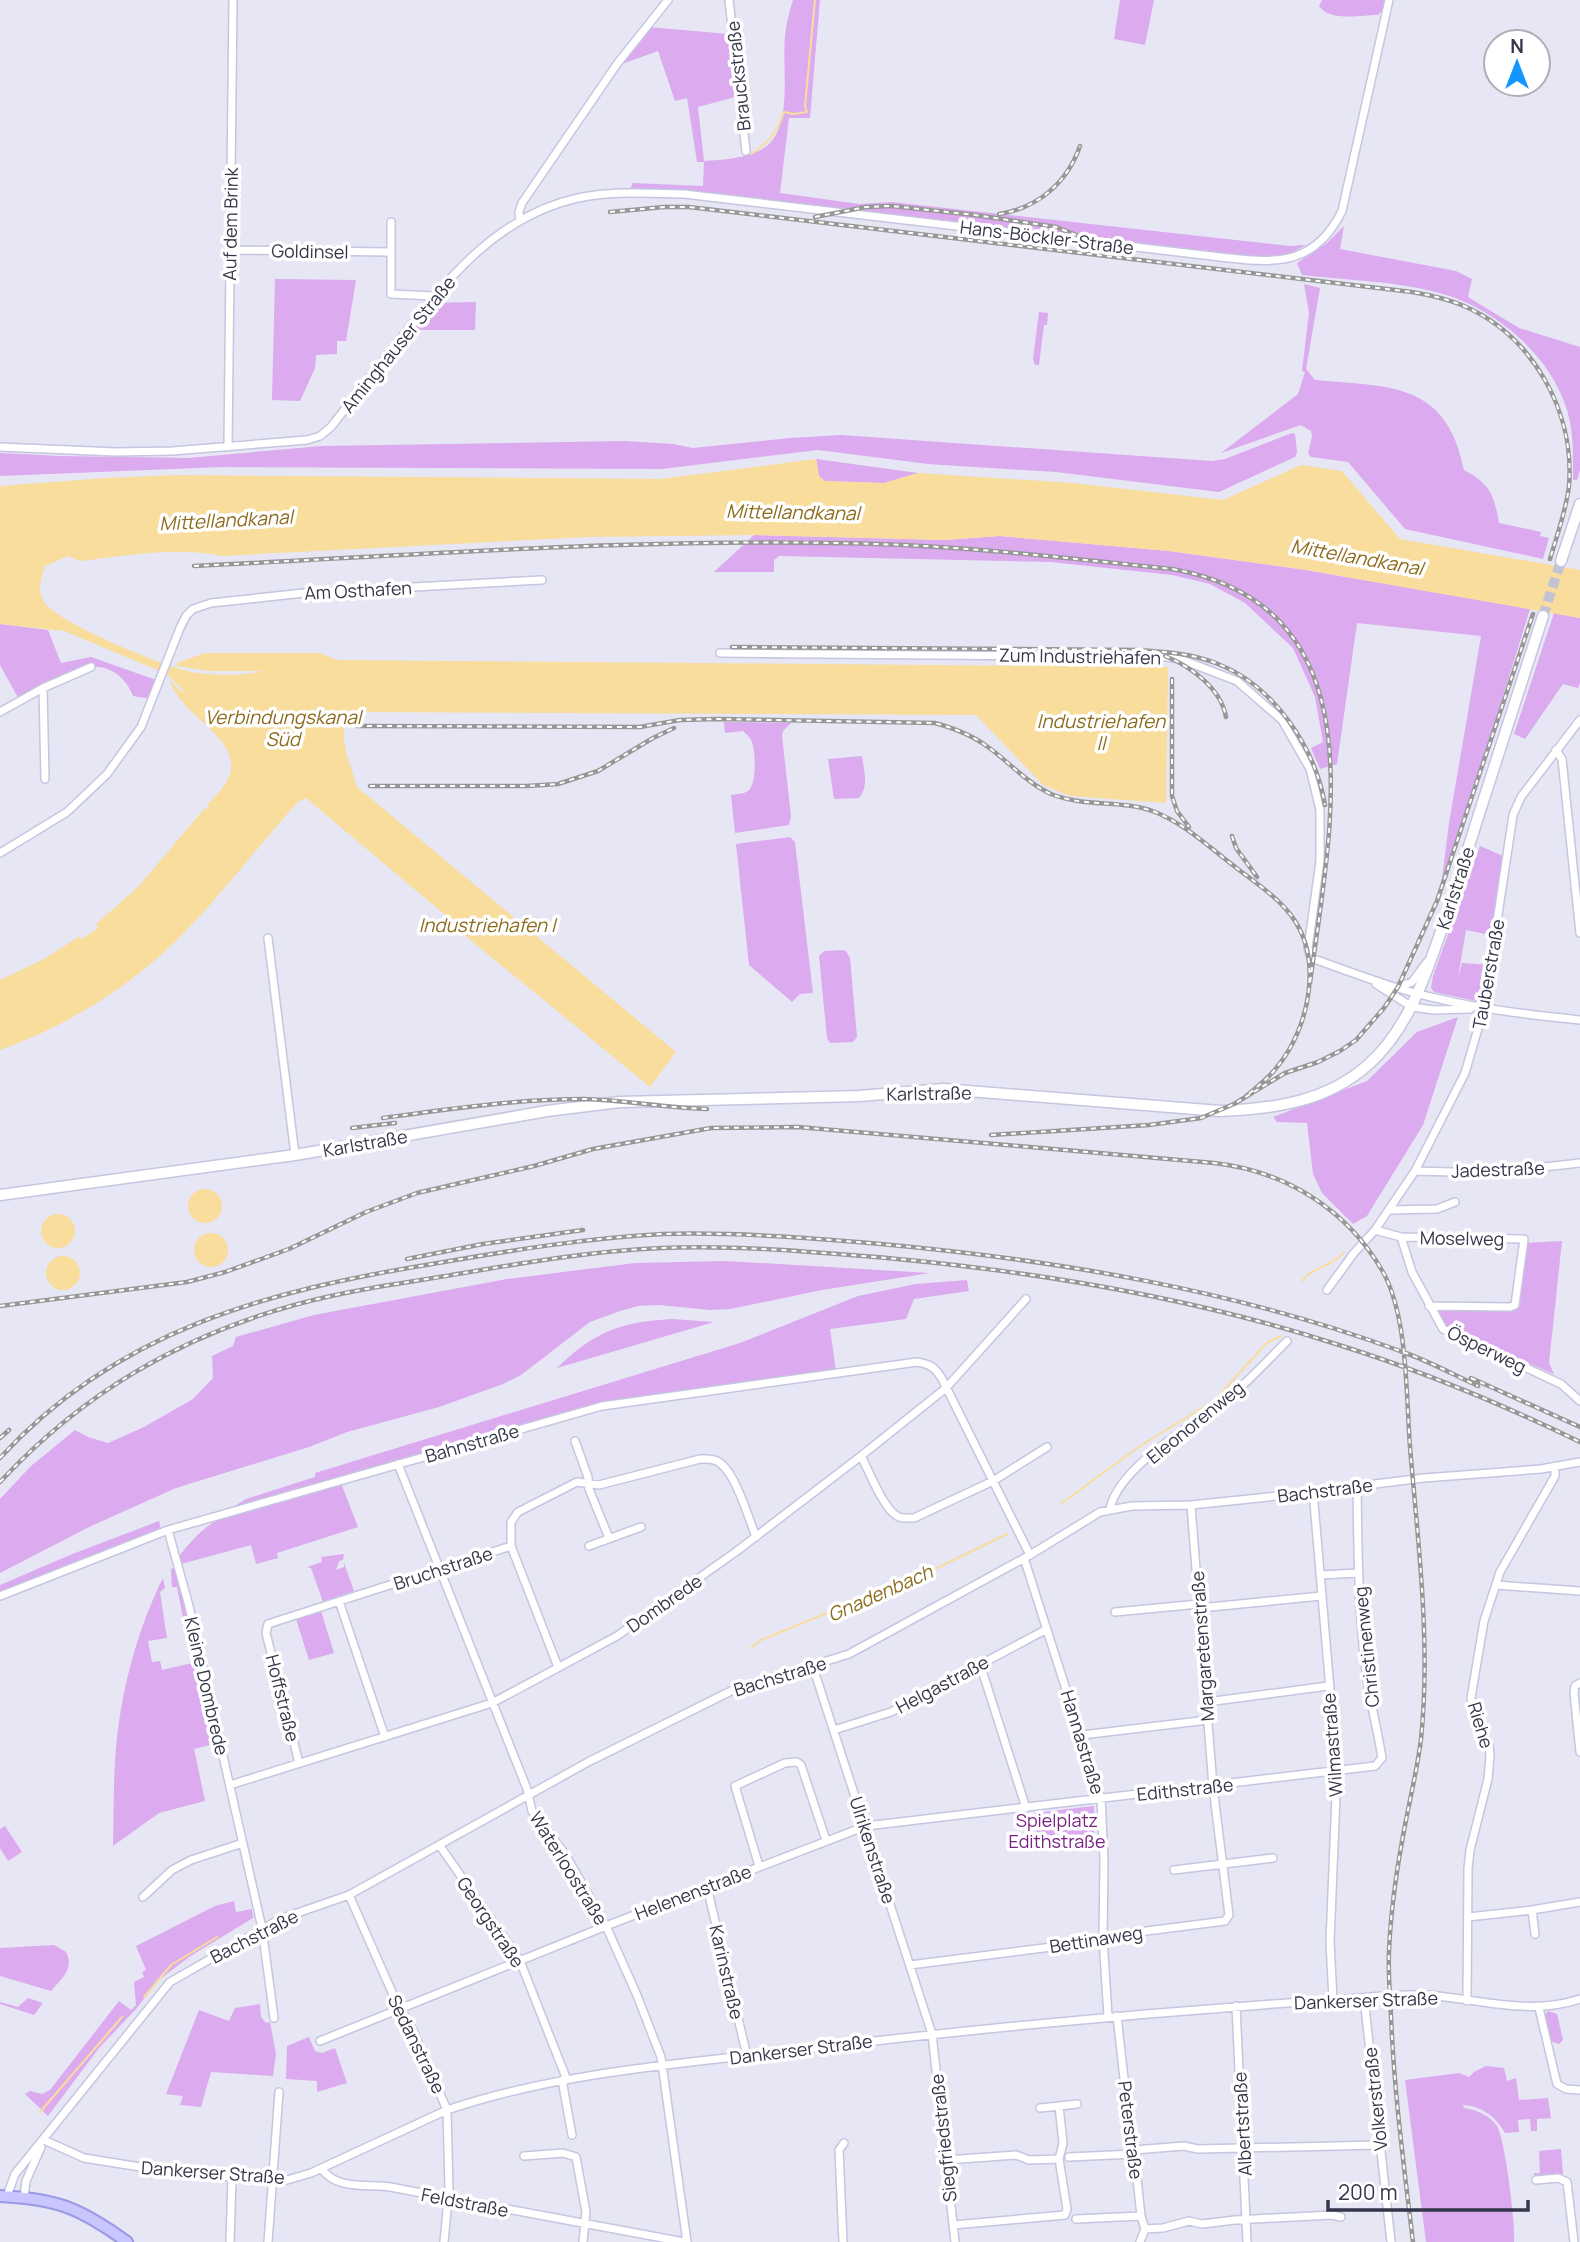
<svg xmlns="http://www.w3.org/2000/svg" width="1580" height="2242" font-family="Manrope,sans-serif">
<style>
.green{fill:#dcaaee}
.water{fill:#f8dd9c}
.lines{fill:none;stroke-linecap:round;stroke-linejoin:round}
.stream{stroke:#f8dd9c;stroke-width:2}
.tertiary-tunnel{stroke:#c2c3d3;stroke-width:10;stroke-dasharray:10 5;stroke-linecap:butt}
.minor-casing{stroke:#c5c6df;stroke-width:10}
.tertiary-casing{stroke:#c5c6df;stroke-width:13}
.secondary-casing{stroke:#9b99e6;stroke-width:14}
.minor{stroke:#fff;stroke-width:7}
.tertiary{stroke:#fff;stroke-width:10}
.secondary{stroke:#c9c6ff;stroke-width:10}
.rail-casing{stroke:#979797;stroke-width:4.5}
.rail{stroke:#fff;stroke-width:2;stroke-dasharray:5;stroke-linecap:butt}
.labels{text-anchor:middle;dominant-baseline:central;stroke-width:7;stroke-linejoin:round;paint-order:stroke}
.street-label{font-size:18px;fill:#343649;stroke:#fff}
.park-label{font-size:18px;fill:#792181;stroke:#fff}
.water-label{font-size:19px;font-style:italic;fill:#8c6c1c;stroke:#fff}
</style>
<rect width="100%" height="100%" fill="#e6e6f5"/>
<path class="green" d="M793,0H820L810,118H789L780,193L859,204L892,202L1290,246L1306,245L1289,254L1270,258L692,192L630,189L633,183L703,186L704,162H697L687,98L675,101L658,51L622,64L647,27L729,34L735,97L698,107L704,161C724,160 756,158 770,143C792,120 782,66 785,37C786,25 789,12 793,0Z
M1120,0H1154L1145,45L1114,39Z
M1322,0H1384L1382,11L1378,15C1361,15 1330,22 1319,6Z
M1344,226L1340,249L1456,271L1472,279L1468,297L1519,328L1580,347V470L1577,480H1573C1573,456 1574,433 1567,410C1550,353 1492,306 1436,292C1393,281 1346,280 1302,275L1297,263L1327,243Z
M275,279L356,280L346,341H337V354L316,355L315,368L300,401L272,400Z
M1304,284L1320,288L1306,369L1315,380C1390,387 1446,381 1464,470C1490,484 1494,494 1499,523L1541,532L1540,536L1549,538L1543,559L1405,529L1348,462L1311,457L1308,453L1312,437L1311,431L1301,425L1221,453L1298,394L1305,372L1302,371L1309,313Z
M476,302L475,330H411L433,303Z
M1039,312L1048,313L1047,325H1044L1039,365H1035L1033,359Z
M1292,433L1295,434L1297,452L1295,457L1219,492L1056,472L928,464L818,450L662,469L222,467L0,476V453L60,456L188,458L322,446L624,441L673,444L693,448L790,438L841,435L1212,461L1225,459Z
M816,459L918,473L884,483L825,481L819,476Z
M754,535L946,540L1000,536L1169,551L1306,570L1530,609L1439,903L1449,823L1481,636L1357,623L1337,764L1320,769L1311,748L1323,742L1315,697L1293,648L1245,603L1210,584L1172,575L1051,562L779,556L774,560V572H714Z
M1554,613L1580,618V683L1578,688L1563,684L1525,739L1514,734Z
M0,624L48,630L61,663L91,657L159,681L152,699L133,696C126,678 111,665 90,667L20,701L0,665Z
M724,722L791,723L783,731L782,736L791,816L789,825L735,833L731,795C737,794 744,794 748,791C757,785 756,749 751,740C750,737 746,734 743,731L725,733Z
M862,756C864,771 869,786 859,798L834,799L828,759Z
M790,837L795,842L813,993L800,994L792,1002L749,965L736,844Z
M1480,846L1503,856L1490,935L1466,930L1458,978L1462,963L1491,965L1485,1003L1434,992L1431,988L1433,976Z
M841,950L846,951L850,958L857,1037L853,1042L830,1043L827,1038L819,956L824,951Z
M1458,1017L1423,1125L1367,1216L1353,1224L1322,1193L1313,1174L1307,1123L1277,1122L1273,1117L1367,1081L1417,1032Z
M1562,1241L1549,1363L1554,1374L1446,1329L1436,1310L1518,1309L1526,1243Z
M726,1261L930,1273L822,1290L730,1309L710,1310L659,1305L638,1306L620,1311L590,1322L521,1375L503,1384L439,1407L347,1432L309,1447L176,1488L89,1527L0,1573V1499L31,1466L75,1430L88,1437L108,1443L144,1427L193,1399L213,1378L212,1356L233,1346L236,1337L314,1315L507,1279L635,1263Z
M967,1280L969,1291L914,1299L906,1319L830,1329L836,1371L602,1406L230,1509L246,1499L315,1477V1473L740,1343L858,1296L916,1284Z
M672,1319L714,1322L557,1368C594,1332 620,1322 672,1319Z
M341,1483L358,1527L277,1553L278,1558L256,1564L251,1545L181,1564L179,1556C191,1541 203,1528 219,1519Z
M159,1521L161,1530L0,1593V1585L70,1555Z
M344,1554L343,1560L339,1561L336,1570L344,1567V1563L354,1591L323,1602L311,1568L307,1567L322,1562L321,1557Z
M175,1568L218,1743L194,1749L205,1801L159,1813L113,1846C114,1813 113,1781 116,1749C121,1691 137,1630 163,1578L165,1588L160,1592L167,1638L148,1641L152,1662L160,1661L162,1670L192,1663L177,1587H172L171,1569Z
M321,1611L334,1653L309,1660L296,1619Z
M1094,1806V1843L1040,1852L1034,1813Z
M5,1826L22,1852L8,1861L0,1848V1829Z
M234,1901L236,1912L252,1909L253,1918L189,1957L159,1980L136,2009L99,2048L48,2116L25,2094L30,2091L42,2094L50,2090L119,2001L131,2010L136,2005L134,1982L144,1977L142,1972L146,1970L136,1946L215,1906Z
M54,1945L66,1952C75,1969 61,1979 51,1991L0,1976V1948Z
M28,1998L43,2003L34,2015L0,2004V2002L18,2007Z
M260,2004L261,2017L266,2023L270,2022L276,2054L273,2076L211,2072L201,2107L180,2105L183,2096L166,2094L199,2010L229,2021L235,2008Z
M1548,2011L1557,2014L1563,2040L1559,2044L1550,2041L1544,2016Z
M309,2037L315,2051L322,2053L335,2048L347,2083L317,2092V2081L286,2079L287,2046Z
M1486,2066L1504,2068L1507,2081L1516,2078L1519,2100L1548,2098L1551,2118L1537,2119V2131H1531L1530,2119L1518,2120L1519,2132L1505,2133C1496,2117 1482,2106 1463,2105L1464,2108C1477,2110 1489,2115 1497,2126C1505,2139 1516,2226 1514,2242H1426L1405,2080L1459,2073L1469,2077L1474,2072Z
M1561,2149L1563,2174L1534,2175V2173H1540L1539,2151Z"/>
<path class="water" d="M816,459L819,476L825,481L884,483L918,473L1073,483L1223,500L1301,465L1342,471L1400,539L1580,570V618L1306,570L1169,551L1000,536L943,540L754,535L587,537L222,556C176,546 126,556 80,561L68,556L45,566C41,579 37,590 44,602C58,623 161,665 188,671C206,676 246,676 262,671H208L177,666V663L205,653H320L337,660L1168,667L1166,803L1070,796L1043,785L976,715L353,712L345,717C340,741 350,764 357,787L676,1052L650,1087L457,929L456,924L306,798L298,802C257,847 220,897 177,940C128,988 65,1027 0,1050V980L44,959L80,936L82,939L98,928L96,924L138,887L205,808L207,809L209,807L207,805C214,797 224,788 228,779C247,739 178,716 170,680L182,692L184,691L170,677L155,669L64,631L0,624V486L106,478L177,475L660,479Z
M188 1206a17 17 0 1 1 34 0a17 17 0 1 1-34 0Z
M41 1231a17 17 0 1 1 34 0a17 17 0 1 1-34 0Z
M194 1250a17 17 0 1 1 34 0a17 17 0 1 1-34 0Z
M46 1273a17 17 0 1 1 34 0a17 17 0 1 1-34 0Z"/>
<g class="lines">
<path class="stream" d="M751,154C769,143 777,132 784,112L793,114L807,112L805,106L815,0
M1302,1281C1312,1267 1332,1267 1344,1252
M1062,1503L1140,1446L1215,1400L1260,1350L1268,1342L1281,1336
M751,1648L761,1640L871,1595L894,1589L1007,1534
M144,1997L171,1965L217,1937
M40,2112L122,2017"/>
<path class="tertiary-tunnel" d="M1543,616L1561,561"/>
<defs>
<path id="minor" d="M729,0L746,151
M520,220L519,212L522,203L617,64L668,0
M391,222V294L434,296
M230,250L391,252
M0,447L116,452L172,451L307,440L320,436L331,427C352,400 373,373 394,347C443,284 495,216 578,198C612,191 649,193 684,194L1229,258C1280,264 1316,263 1342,211L1389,0
M228,447L233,0
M720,653L1167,657L1180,659L1237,681L1282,720L1310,769L1320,810V861L1308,948L1311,958C1354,973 1396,990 1440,999C1486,1010 1533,1015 1580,1020
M43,688L45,779
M0,712L43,688L91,667
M1556,750L1562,759L1580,933
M0,853L67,812L107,774L141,727L180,628L186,616L193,609L211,603L304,593L542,580
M268,938L295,1155
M1376,984L1412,1007L1434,1010L1470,1009
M1398,987L1412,982L1427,962
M1415,1171L1490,1173L1580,1163
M1390,1210L1437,1209L1455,1202
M1375,1230L1401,1237L1524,1239L1515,1305L1510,1307L1429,1306
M1401,1237L1412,1272L1443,1329L1561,1384L1580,1401
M1327,1290L1354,1253L1375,1230L1415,1171L1465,1073L1484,1008L1513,815L1521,797L1580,720
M575,1441L588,1477L589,1489L609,1538
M861,1456C869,1471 883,1508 897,1516C902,1519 908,1518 914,1518L993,1481L1047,1447
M398,1464L527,1789L532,1811L565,1854L606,1926L636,1993L661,2057L687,2242
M1313,1491L1337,1771L1330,1942L1333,2000
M1110,1509C1118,1469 1186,1429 1217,1407C1243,1388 1265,1363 1287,1341
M168,1530L189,1606L262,1928L274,2018
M589,1546L641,1527
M1024,1558L1101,1799L1104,1861L1103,1939L1108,2016
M1320,1575L1358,1573
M1496,1585L1580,1591
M0,1596L168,1530L602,1406L917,1362C930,1364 935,1367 942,1379L1030,1555
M339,1601L385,1737
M1200,1608L1321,1596
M1115,1612L1199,1604
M980,1664L1026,1808
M558,1667L511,1546V1522L518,1512L577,1482L599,1485L700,1459C705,1459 711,1458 717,1461C735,1470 748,1517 756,1537
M813,1667L932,2034L955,2242
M1580,1683L1575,1686L1574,1693L1580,1752
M1207,1702L1328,1686
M834,1730L891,1712L1047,1629
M1082,1735L1208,1720
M299,1763L266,1633L268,1624L511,1546
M230,1785L492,1703L617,1636L737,1551L861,1456L946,1388L1026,1299
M440,1846L520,1961L567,2080
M759,1866L735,1786L785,1763L797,1762L801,1765L826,1840
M1174,1870L1273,1858
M707,1887L747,2056
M349,1895L395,1999L411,2026L447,2110L449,2189L444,2242
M143,1897L172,1870L191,1860L243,1843
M1532,1910L1535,1934
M1468,1917L1532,1910L1580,1902
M910,1965L1091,1942L1115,1935L1225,1921L1229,1915L1213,1787L1191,1505
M1364,1998L1391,2242
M1467,2001L1468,1869L1470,1850L1488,1779L1490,1755L1489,1746L1473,1710L1471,1698L1484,1621L1500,1572L1555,1476V1466
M1236,2006L1247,2242
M1539,2008L1557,2084L1566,2089L1580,2090
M1117,2016L1131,2141L1134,2150L1141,2216L1145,2229L1140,2242
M320,2041L606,1926L866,1826L1375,1766L1382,1758C1378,1732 1371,1706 1367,1679C1358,1615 1358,1551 1357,1486
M562,2080L572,2135
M1059,2106L1077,2104
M44,2140L84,2158L184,2174L287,2180L311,2173L447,2110C560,2072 680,2064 797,2050C980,2028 1163,2011 1346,1999C1373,1997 1400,1994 1427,1995C1479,1999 1529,2016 1580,1999
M1134,2150L1184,2146L1198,2149L1380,2145
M524,2156L563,2153L576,2157L586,2212L583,2242
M1069,2157L1134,2154
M946,2160L1016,2155L1029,2160L1059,2159
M322,2169C336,2190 367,2184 390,2187L684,2242
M1536,2180L1558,2178L1567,2182L1574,2242
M7,2196L15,2174L170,1982L280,1919L349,1895L588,1762L733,1690L849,1654L1030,1555L1100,1512L1132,1506L1191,1505L1259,1498L1424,1478L1541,1469L1580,1462
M24,2197L26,2181L41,2147
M1076,2219L1141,2216
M953,2225L1065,2215L1067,2209L1059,2159L1063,2143L1059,2106L1040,2108
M1145,2229L1163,2228L1189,2221L1202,2224L1235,2220L1332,2215L1341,2217
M230,2242L232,2177
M268,2242L279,2092
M843,2242L839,2150L844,2143"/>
<path id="tertiary" d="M1561,561L1580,504
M0,1195L295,1155L547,1111L620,1102L859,1096L943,1089L1220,1111C1273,1109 1327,1102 1369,1064C1410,1027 1427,971 1445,920C1457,885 1468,849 1479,814C1500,748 1522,682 1543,616"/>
<path id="secondary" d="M0,2196C58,2199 80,2208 127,2242"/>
</defs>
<use href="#minor" class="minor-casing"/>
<use href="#tertiary" class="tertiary-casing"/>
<use href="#secondary" class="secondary-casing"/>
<use href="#minor" class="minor"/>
<use href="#tertiary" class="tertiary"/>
<use href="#secondary" class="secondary"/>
<defs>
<path id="rail" d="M610,212L664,207H689L1412,292C1430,295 1448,299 1464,306C1533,336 1575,412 1569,486C1566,511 1557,535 1550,559
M999,214C1038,208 1067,183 1080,146
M815,217L866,207L892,206L975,215L1056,227L1119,252
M194,566C422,555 649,537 877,544C976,547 1074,559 1172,569C1383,606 1330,831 1310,983
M732,647L1138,650C1165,652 1192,653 1218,664C1274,686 1315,747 1325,805
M1165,656C1190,666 1221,688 1226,717
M1172,679V796L1177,811L1189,827
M357,726L640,727L680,720L718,719L935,723C953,728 972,735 988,747C1009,762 1027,783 1051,794C1086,808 1122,799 1155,812C1185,824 1209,847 1234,866C1253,881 1275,895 1290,914C1324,957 1310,1027 1277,1067C1269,1078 1257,1087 1246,1096
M370,786H527L558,784L598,771L653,738L674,728
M1232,836L1236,848L1257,877
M383,1118C449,1109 517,1099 584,1099C625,1100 666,1108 707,1109
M352,1128L395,1123
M991,1135L1149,1125L1201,1118L1234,1104L1285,1073L1318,1062L1340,1051L1356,1040L1384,1008L1398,987L1437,901L1533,614
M407,1259L483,1244L583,1230
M0,1306L187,1282L225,1272L289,1249L366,1212L417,1193L534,1166L593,1149L711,1128L798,1127L1214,1163C1285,1171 1347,1209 1383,1272C1408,1317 1406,1395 1410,1447C1418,1543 1431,1642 1421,1739C1418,1764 1412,1790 1407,1815C1398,1860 1391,1905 1389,1951C1388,1973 1390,1995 1391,2016C1394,2092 1404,2167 1413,2242
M1471,1378L1580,1427
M0,1438L9,1430
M0,1458C117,1330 267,1291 432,1264C508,1251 585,1238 663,1234C736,1232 809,1238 881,1244C1056,1260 1235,1290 1400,1351C1427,1360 1452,1374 1478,1386
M0,1482C83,1393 180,1336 298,1304C346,1291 396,1284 446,1276C517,1264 589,1251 662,1248C737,1245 812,1252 887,1258C1040,1272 1194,1298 1339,1345C1422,1371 1502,1404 1580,1442"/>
</defs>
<use href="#rail" class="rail-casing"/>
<use href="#rail" class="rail"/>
</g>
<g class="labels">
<g class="street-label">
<text transform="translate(738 76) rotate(-96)">Brauckstraße</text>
<text transform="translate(230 224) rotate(-89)">Auf dem Brink</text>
<text transform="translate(1047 237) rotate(7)">Hans-Böckler-Straße</text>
<text transform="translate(310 251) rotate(1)">Goldinsel</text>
<text transform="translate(398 344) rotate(-51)">Aminghauser Straße</text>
<text transform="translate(358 590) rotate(-3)">Am Osthafen</text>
<text transform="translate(1080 656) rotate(1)">Zum Industriehafen</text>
<text transform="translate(1455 888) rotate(-72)">Karlstraße</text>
<text transform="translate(1488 974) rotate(-80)">Tauberstraße</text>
<text transform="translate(929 1093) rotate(-1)">Karlstraße</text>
<text transform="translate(365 1143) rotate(-10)">Karlstraße</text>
<text transform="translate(1498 1169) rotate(-2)">Jadestraße</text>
<text transform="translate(1462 1238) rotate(1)">Moselweg</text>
<text transform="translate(1487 1349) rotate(26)">Ösperweg</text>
<text transform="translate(1195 1422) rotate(-39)">Eleonorenweg</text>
<text transform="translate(472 1443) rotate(-16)">Bahnstraße</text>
<text transform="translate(1325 1490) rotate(-7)">Bachstraße</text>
<text transform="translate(443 1568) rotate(-18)">Bruchstraße</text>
<text transform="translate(664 1603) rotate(-35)">Dombrede</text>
<text transform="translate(1202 1646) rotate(-94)">Margaretenstraße</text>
<text transform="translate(1366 1647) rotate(-96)">Christinenweg</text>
<text transform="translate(780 1676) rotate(-17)">Bachstraße</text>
<text transform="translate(942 1684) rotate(-28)">Helgastraße</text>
<text transform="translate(207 1686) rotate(77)">Kleine Dombrede</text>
<text transform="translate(283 1698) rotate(76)">Hoffstraße</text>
<text transform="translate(1481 1725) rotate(73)">Riehe</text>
<text transform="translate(1083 1742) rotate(73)">Hannastraße</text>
<text transform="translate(1332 1745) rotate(-94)">Wilmastraße</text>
<text transform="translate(1185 1789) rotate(-6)">Edithstraße</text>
<text transform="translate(873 1850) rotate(72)">Ulrikenstraße</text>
<text transform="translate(569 1868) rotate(58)">Waterloostraße</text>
<text transform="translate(693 1892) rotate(-21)">Helenenstraße</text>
<text transform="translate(491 1922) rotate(56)">Georgstraße</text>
<text transform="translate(254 1936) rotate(-27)">Bachstraße</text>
<text transform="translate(1096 1939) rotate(-9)">Bettinaweg</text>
<text transform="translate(727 1972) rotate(77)">Karinstraße</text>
<text transform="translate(1366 2000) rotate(-2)">Dankerser Straße</text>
<text transform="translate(417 2044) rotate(64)">Sedanstraße</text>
<text transform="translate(801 2049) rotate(-7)">Dankerser Straße</text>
<text transform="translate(1375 2099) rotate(-96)">Volkerstraße</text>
<text transform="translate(1242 2124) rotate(-93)">Albertstraße</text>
<text transform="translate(1131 2130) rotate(83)">Peterstraße</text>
<text transform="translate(943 2138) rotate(-96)">Siegfriedstraße</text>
<text transform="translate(213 2172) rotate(4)">Dankerser Straße</text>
<text transform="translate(465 2202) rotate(11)">Feldstraße</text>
</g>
<g class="park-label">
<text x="1057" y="1820">Spielplatz<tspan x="1057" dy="21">Edithstraße</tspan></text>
</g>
<g class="water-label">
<text transform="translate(793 512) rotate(1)">Mittellandkanal</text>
<text transform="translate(226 520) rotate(-3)">Mittellandkanal</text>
<text transform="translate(1357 557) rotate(10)">Mittellandkanal</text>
<text x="283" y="717">Verbindungskanal<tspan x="283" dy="22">Süd</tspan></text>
<text x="1101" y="721">Industriehafen<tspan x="1101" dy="22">II</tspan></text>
<text x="487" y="925">Industriehafen I</text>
<text transform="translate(880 1593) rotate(-24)">Gnadenbach</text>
</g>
</g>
<g transform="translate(1517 63)"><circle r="33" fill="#ffffff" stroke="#aeafb6" stroke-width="2"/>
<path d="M0-5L12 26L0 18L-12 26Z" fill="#1396ff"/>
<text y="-10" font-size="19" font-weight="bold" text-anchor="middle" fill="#343649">N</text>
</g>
<path d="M1328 2200v10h200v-10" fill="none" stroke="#343649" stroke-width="3.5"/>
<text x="1338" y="2200" font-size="21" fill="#343649" stroke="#ffffff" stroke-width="5" paint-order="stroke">200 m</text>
</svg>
